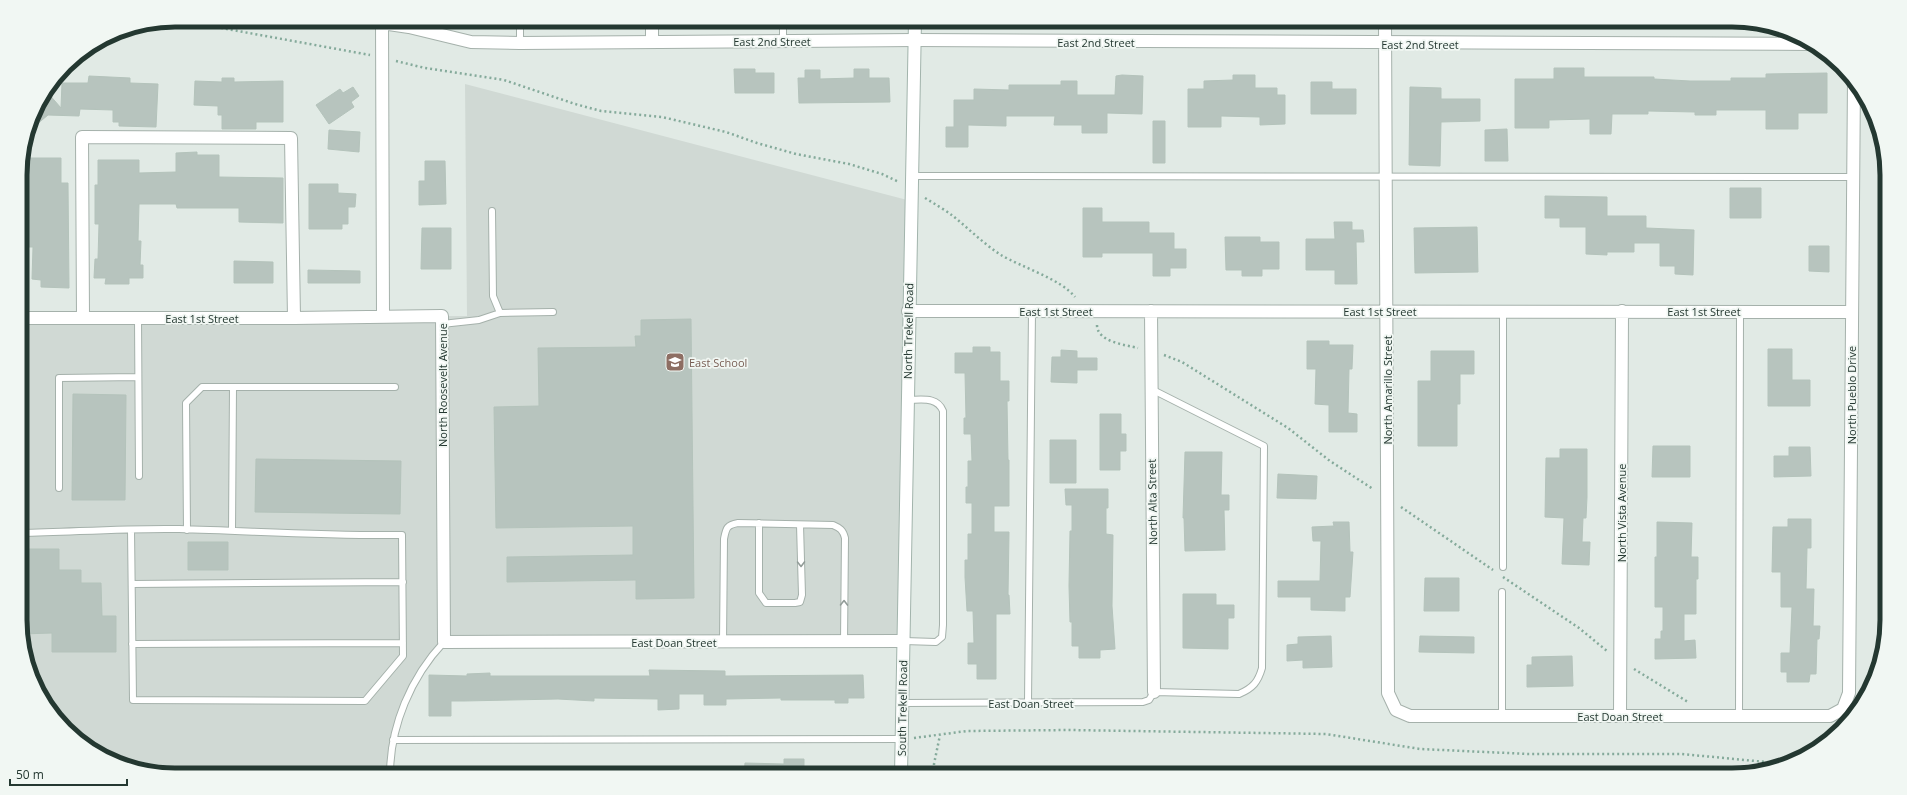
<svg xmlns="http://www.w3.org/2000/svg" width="1907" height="795" font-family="'Open Sans',sans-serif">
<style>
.built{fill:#d0d9d4}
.green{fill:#bcd9c2}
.building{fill:#b7c4be;stroke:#b4c3bb}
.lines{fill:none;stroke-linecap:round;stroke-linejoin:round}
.lane-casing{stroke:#a5b1ab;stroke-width:8}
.street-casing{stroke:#a5b1ab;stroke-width:14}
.secondary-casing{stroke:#a2b4ac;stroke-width:14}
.path{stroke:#85aa9b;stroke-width:2.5;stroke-dasharray:2 3;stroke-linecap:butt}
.lane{stroke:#fff;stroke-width:6}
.street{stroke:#fff;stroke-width:12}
.secondary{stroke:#fff;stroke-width:12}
.oneway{stroke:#929c98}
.labels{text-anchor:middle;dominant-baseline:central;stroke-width:3.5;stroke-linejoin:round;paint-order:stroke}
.street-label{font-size:11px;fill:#243831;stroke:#f1f7f3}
.education-label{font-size:11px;fill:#785e54;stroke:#f1f7f3;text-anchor:start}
.rim{fill:none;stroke:#243831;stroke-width:5}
</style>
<rect width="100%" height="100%" fill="#e1eae5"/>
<path class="built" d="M465,84L911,201L904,641L444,642L429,658L400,712L390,775H175L116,763L81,743L52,714L32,679L21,640V318L467,316Z"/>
<path class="green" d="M1399,20H1732L1756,25L1409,26Z"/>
<path class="building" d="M1554,68H1584V77H1654V79L1690,81H1731V78H1766V74L1827,73V113H1798V129H1766V110H1716V115H1695V112L1648,111V114H1612L1611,134H1590V119L1549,120V128H1515V79H1554Z
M734,69H755V73H774V93H735Z
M854,69H869V78H889L890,102L799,103L798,78H805V70H820V79L854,78Z
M1122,75L1143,76L1142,114L1107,113V133H1082V125H1054L1055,116H1006V126L968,125V147H946V127H954V100H974V89L1009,90V85H1061V81H1077V95H1115L1116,76Z
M1233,75H1255V88H1277V95H1285V124L1260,125V117L1221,116V127H1188V89H1204V81L1233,80Z
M89,76L130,78V83L158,84L156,127L119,126V122H113V110L80,109L79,116L48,115L30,130L36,107L47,92L61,108L62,83H88Z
M222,78H234V82L283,81V122H256V129H222V115H218V106L194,105L195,81L222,82Z
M1311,82H1332V89H1356V114H1311Z
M353,87L359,96L351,102L354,107L329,124L316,105L340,89L343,93Z
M1410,87L1441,88V99H1480V121L1441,122L1440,166L1409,165Z
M1153,121H1165V163H1153Z
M1507,129L1508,161H1485V130Z
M329,130L360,132L359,152L328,149Z
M197,152V155H219V177L283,178V223L239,222V208H177L176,204H139L138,241H141L140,265H143V278H129V284H105L106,278H94L95,259H98L99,224H95V185H98V160H139V173L176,172V153Z
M22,158H61V183H68L69,288L41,287V280L32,279L33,247H27L26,193H20V165Z
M425,161H445L446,204L419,205V181H425Z
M309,184H338V193L356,194L355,207H348V224H342V229H309Z
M1730,188H1761V218H1730Z
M1545,196L1607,197V216H1646V228L1694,230L1693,275L1675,274V266H1660V243H1634V252H1607V255L1586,254V227H1560V218H1545Z
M1083,208H1102V222H1149V233H1174V249H1186V268H1170V276H1153V253H1102V257H1083Z
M1334,222H1352V230H1363L1364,242H1356L1357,284H1335V270H1306V239H1335Z
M1477,227L1478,272L1415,273L1414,228Z
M422,228H451V269H421Z
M1225,237H1260V242H1279V269H1262V276H1242V270H1226Z
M1809,246H1829V272L1809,271Z
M234,261L273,262V283H234Z
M308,270L360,271V283H308Z
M691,319L694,598L636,599V580L507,582V557L633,555V526L496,528L494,407L539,406L538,348L636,347L635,336H641V320Z
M1307,341H1329V345H1353L1352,369H1349L1348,413L1357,414V432H1329V405L1315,404L1316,369H1307Z
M973,347H990V352H1000V381H1009V401H1007L1008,460H1009V506H994V532H1009L1008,595H1009L1010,614H996V679H977V664H968V643H974L973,611H967L965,577V560H968V534H972V503H966V487H968V461H972L971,434H964V418H966L965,373H955V353H973Z
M1768,349H1792V380H1810V406H1768Z
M1061,350L1077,351V358H1097V370H1077V383L1051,382L1052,357H1061Z
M1431,351H1474V374H1460V404H1457V446H1418V381H1431Z
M73,394L126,395L125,500H72Z
M1100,414H1121V434H1126V451H1120V470H1100Z
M1050,440H1076V483H1050Z
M1653,446H1690V477H1652Z
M1789,447H1810L1811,476L1774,477V456H1789Z
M1560,449H1587V497L1586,518H1583L1582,542H1590L1589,565L1562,564L1564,518L1545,517L1546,458H1560Z
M1185,452H1222L1221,495H1229V510H1224L1225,550L1185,551L1184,518H1183Z
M256,459L401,461L400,514L255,512Z
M1278,474L1317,476L1316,499L1277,498Z
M1065,489H1108V508H1106V534L1113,535L1112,606L1115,649L1100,650V658H1079V646H1072V622H1070L1069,586L1070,531H1072V505H1066Z
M1788,519H1811V548H1807L1806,589H1814L1813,626H1820L1819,639H1817L1816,674H1810L1809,682H1787V672H1781V653H1790L1792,607H1781V572H1772L1773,527H1788Z
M1333,522H1349L1350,552H1353L1350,597H1345V611L1311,610V597H1278V581H1320L1321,541H1313L1312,527L1334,526Z
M1657,522L1692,523L1691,557H1698V579H1696V614H1684V641L1695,640L1696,658L1655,659V639H1661V631H1663V607H1655V557H1657Z
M188,542H228V570H188Z
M24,549H59V570H81V583H101L102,616H116V652H52V633L21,634V610H25Z
M1425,578H1459V611H1424Z
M1183,594H1216V605H1234V618H1228V649L1183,648Z
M1331,636L1332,667L1303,668V660L1287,661V645L1298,644V637Z
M1420,636L1474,637V653L1419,652Z
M1572,656L1573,686L1527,687V665H1532V657Z
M649,670L725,671V676L863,675L864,698H848V703H835V700H781V698L726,699V705H704V694H679V709L658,710V699L594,698V701L558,699L464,701H451V716H429V675L467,676V674L490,673V676H650Z
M784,759H804V775H784V771V775H744L745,763L784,764Z"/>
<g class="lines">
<defs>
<path id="lane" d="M520,20V43
M783,20V41
M912,176L1853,177
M492,211L493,296L500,313
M1503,311V567
M138,318L139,476
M442,324L479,320L500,313L553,312
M59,488V378L138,377
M759,523V593L766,603H795L800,602L802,595L800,525
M187,530L186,403L202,387H395
M232,531L233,387
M21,533C73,532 126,528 179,529C253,531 328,536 402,535L403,656L365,701L133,700L131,530
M132,584L403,582
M1502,592V716
M904,641L936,642L942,637L943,625V411C937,396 921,400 907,400
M723,642L724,539C726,529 726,525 738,523L833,525C840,528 843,530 845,538L844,642
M132,644L403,643
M902,703L1143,702L1149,700L1154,692L1239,694C1253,688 1258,682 1262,668L1264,446L1151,389
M1028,703L1032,311
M1739,716L1740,311
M393,740L902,739
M390,775C390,726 411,677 444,642"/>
<path id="street" d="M382,20L383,316
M652,20V42
M1385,20L1388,693L1396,710L1410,716H1830L1843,709L1849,693L1854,80
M382,23L409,27L471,42L520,43L915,40L1813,44
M908,311L1852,312
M1151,311L1154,692
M83,317L82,137L291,138L294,318
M21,318H294L442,316L444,642L904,641
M1620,716L1622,311"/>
<path id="secondary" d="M901,775L915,20"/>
</defs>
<use href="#lane" class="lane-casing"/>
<use href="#street" class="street-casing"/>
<use href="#secondary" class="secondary-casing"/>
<path class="path" d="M192,20L216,27L370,55
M396,61L425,68L504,80L575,104L601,111L662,117L726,132L757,143L796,154L849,164L882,174L899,182
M925,198C935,204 945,210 953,216C969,229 984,244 1001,255C1021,267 1061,279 1075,297
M1097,325C1097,342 1126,345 1138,348
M1164,355L1182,362L1288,428L1330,461L1373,489
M1401,507L1493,570
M1503,577L1579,628L1607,651
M1634,669L1688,702
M914,738L967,731L1069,730L1326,734L1420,749L1529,754H1682L1787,764
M934,775V764L940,735"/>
<use href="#lane" class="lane"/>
<use href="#street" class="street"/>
<use href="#secondary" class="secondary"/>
</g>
<defs><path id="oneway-chevron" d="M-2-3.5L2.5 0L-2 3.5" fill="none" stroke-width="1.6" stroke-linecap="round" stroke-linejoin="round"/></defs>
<g class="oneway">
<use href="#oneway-chevron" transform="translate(801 564) rotate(89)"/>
<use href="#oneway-chevron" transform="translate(844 603) rotate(-89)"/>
</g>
<defs>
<symbol id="school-square" viewBox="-11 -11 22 22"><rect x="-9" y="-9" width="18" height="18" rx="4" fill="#8d6e63" stroke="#f1f7f3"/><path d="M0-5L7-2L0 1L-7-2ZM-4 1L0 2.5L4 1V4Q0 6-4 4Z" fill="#fff"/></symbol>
</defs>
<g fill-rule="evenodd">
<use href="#school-square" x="664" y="351" width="22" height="22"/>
</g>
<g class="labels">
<g class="street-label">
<text x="772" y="41">East 2nd Street</text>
<text x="1096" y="42">East 2nd Street</text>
<text x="1420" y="44">East 2nd Street</text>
<text x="1056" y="311">East 1st Street</text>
<text x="1380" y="311">East 1st Street</text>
<text x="1704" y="311">East 1st Street</text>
<text x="202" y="318">East 1st Street</text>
<text transform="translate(908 331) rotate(-89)">North Trekell Road</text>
<text transform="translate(442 385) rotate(-90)">North Roosevelt Avenue</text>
<text transform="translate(1387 390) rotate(-90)">North Amarillo Street</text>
<text transform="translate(1851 395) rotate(-90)">North Pueblo Drive</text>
<text transform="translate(1152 502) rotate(-91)">North Alta Street</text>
<text transform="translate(1621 513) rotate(-90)">North Vista Avenue</text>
<text x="674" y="642">East Doan Street</text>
<text x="1031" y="703">East Doan Street</text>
<text transform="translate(902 708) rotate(-89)">South Trekell Road</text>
<text x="1620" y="716">East Doan Street</text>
</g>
<g class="education-label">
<text x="689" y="362">East School</text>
</g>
</g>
<path d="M0 0H1907V795H0ZM175 27H1732A148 148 0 0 1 1880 175V620A148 148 0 0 1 1732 768H175A148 148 0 0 1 27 620V175A148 148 0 0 1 175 27Z" fill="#f1f7f3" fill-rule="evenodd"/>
<path class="rim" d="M175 27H1732A148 148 0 0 1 1880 175V620A148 148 0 0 1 1732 768H175A148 148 0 0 1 27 620V175A148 148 0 0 1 175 27Z"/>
<path d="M10 779v6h117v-6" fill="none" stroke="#243831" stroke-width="2"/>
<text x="16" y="779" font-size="12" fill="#243831" stroke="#f1f7f3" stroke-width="3" paint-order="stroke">50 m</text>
</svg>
